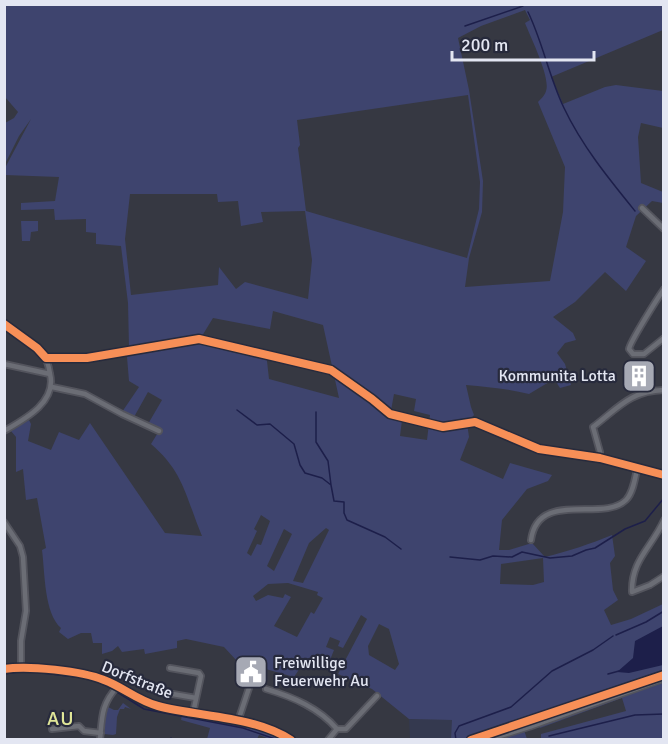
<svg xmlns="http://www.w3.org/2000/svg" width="668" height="744" font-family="Signika,sans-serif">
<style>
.built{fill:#34394f}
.green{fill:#3e446e;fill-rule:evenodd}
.water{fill:#1d1f4a}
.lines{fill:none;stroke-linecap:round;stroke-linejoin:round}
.stream{stroke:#1d1f4a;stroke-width:1.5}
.street-casing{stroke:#53545d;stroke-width:8}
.secondary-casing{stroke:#53545d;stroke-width:9}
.street{stroke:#6b6d75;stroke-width:4.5}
.secondary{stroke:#6b6d75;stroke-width:6}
.cycleway-casing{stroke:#272a3c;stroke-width:11}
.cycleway{stroke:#f78f57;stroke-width:8}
.labels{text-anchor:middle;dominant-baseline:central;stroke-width:4.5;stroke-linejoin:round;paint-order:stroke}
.poi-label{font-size:16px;fill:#e3e6f2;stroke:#272a3c;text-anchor:end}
.street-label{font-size:16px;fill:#e3e6f2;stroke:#272a3c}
.quarter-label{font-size:20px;letter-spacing:1.5px;fill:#e0e698;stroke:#272a3c}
</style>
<rect width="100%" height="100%" fill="#363842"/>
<path class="built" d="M409,719L453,720L451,739H410Z"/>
<path class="green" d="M4,5H663V30L551,77L563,104L605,87L616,85L663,91V128L641,123L638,137L641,183L663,192V203L652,201L636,216L626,247L646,261L626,291L605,272L575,302L553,317L573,333L576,340L565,343L557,353L565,364L571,385L560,388L554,379L529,394C509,389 488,387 466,385L471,407L474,415L467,423L469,437L460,460L503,479L510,463L552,475L548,481L527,489L502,520L499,550H509L532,543L545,557C569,551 590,544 612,535L615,556L610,563L613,590L618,600L604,610L611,625L631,619L663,604V739H541V734L626,711L622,698L540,728L537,716L521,721L527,739H451L452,720L409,719L372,689L338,674L367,619L361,615L343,648L338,646L340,641L330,637L326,647L334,650L326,670L304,662L294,677L237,661L224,647L186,639L177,641V648L145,654L144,649L122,652L118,646L112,651L102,654V643H93L91,633H81L68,639L59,632L61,628C44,613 45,573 42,550L46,548L37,498L26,500L23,469L16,472V437L11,431L13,430L29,420L31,424L28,441L51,450L59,432L79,440L90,423L165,533L202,536C186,498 184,472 151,444L159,431L148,424L162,400L148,392L134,417L122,412L139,387L129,381L127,357L132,351L129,347L128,303L121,246L96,244V233L86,232V219L55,220L54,209L21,210V203L55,201L59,177L5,175V168L31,119L19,136L5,164V123L14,118L18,112L5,97ZM525,10L530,20L525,23C530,36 551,78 546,91C545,95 541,99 538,102L565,167L563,212L550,281L465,287L469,258L482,212L483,181L469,90L458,38L481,26ZM468,95L480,182L479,209L467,258L306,211L298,148L300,145L297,120ZM130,194H217L218,202L238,201L241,226L263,222L261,212L305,211L312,260L308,299L245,282L236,289L219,267L218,285L131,295L125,239ZM273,311L323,325L339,398L269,379L266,352L203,338L202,336L213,318L270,329ZM394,394L416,399L414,411L430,415L427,440L400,436L402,420L390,416ZM261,515L270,521L261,545L257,544L251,556L247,553L257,531L254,529ZM326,528L329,530L303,583L293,581L309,543ZM284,529L292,534L274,571L267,566ZM543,558L544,582L533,585L500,584L501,564ZM288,583L318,592L317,595L323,598L314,614L311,612L297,637L274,626L291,597L285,594L283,598L268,595L256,601L253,596L268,584ZM379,624L389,629L399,664L395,670L369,655L368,646Z
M21,221H38V231L31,232L30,241H22Z
M123,703L131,709L125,707L124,709H120L117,717L116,734L113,735L104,734L106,706L114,710H118Z
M182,715L268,732L284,739H270L259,735L257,739H207L210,728L181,720Z"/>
<path class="water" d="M663,626V665L629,673L617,672L633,658L635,641Z"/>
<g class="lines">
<path class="stream" d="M528,12C543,43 549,77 564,108C582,146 609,179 635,211
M465,26L523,6
M237,410L257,425L270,424L294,444L300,465L305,473L322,478L331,485L334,501L344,502V513L347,520L385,537L401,549
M316,412V442L328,461L331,485
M450,557L480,560L493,556L512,557L522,552L550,558L572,556L586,550L595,548L625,529L645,521L664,498
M616,635L646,622L664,611
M258,658L265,661
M4,674L26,671L93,679
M608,674L619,671
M103,683L144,709L243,728L278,740
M549,736L635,715L664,714
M171,740V738
M456,740L455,733L459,726L511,707L552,671L593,650L613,636"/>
<defs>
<path id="street" d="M642,208L664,229
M664,289C657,299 630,342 629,349L633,354H644L664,338
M4,324C18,334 34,343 44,356C48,361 49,368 50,374C57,402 25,419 4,431
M4,364L50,374
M52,387L85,394L122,414L159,431
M475,422L539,449L600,458L664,475
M600,458V452L593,427C618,408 630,391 664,390
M664,520C652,547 631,560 632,592L650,585L664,576
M4,522L20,546L23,557L26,611L21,641V667
M531,540C538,489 603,523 626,500C633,493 635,479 637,469
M170,668L199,673L201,676L193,713
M161,688V692L196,698
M266,689C293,697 319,708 337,729
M238,721L253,676
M52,729L79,726L84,731L101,733
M100,740C102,717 101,704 118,686
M328,740L337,729H346L377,696"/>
<path id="secondary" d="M4,669C28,665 82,671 104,680C123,687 138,701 158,706C199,717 255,716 291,740
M485,740L530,726L664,678"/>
</defs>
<use href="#street" class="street-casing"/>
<use href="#secondary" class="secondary-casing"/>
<use href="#street" class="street"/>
<use href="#secondary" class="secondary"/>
<defs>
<path id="cycleway" d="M4,324L37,348L46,358H87L199,339L331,370L372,399L390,414L443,427L475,422L539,449L600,458L664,475
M4,669C28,665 82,671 104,680C123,687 138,701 158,706C199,717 255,716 291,740
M471,740L664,675"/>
</defs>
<use href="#cycleway" class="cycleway-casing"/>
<use href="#cycleway" class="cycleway"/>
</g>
<defs>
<symbol id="building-square" viewBox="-11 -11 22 22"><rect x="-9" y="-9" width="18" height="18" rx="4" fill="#a6a9b4" stroke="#272a3c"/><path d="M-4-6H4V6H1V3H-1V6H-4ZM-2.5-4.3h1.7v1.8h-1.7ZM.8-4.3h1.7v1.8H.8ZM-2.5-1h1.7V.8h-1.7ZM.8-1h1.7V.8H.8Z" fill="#fff"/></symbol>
<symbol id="civic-square" viewBox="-11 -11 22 22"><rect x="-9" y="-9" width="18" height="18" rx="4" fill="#a6a9b4" stroke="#272a3c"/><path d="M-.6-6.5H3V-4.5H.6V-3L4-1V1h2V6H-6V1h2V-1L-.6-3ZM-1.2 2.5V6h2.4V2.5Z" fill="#fff"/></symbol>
</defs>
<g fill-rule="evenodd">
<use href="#building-square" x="620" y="357" width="38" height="38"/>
<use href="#civic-square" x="232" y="653" width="38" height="38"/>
</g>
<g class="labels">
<g class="poi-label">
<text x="616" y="376">Kommunita Lotta</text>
<text x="274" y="663" text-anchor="start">Freiwillige<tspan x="274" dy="18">Feuerwehr Au</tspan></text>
</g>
<g class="street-label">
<text transform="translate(137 680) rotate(22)">Dorfstraße</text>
</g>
<g class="quarter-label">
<text x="61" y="718">AU</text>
</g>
</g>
<rect width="668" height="744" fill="none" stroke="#e3e6f2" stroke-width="12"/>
<path d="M452 51v9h142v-9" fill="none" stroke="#e3e6f2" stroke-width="3"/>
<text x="461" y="51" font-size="18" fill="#e3e6f2" stroke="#272a3c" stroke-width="4.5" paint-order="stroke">200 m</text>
</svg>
